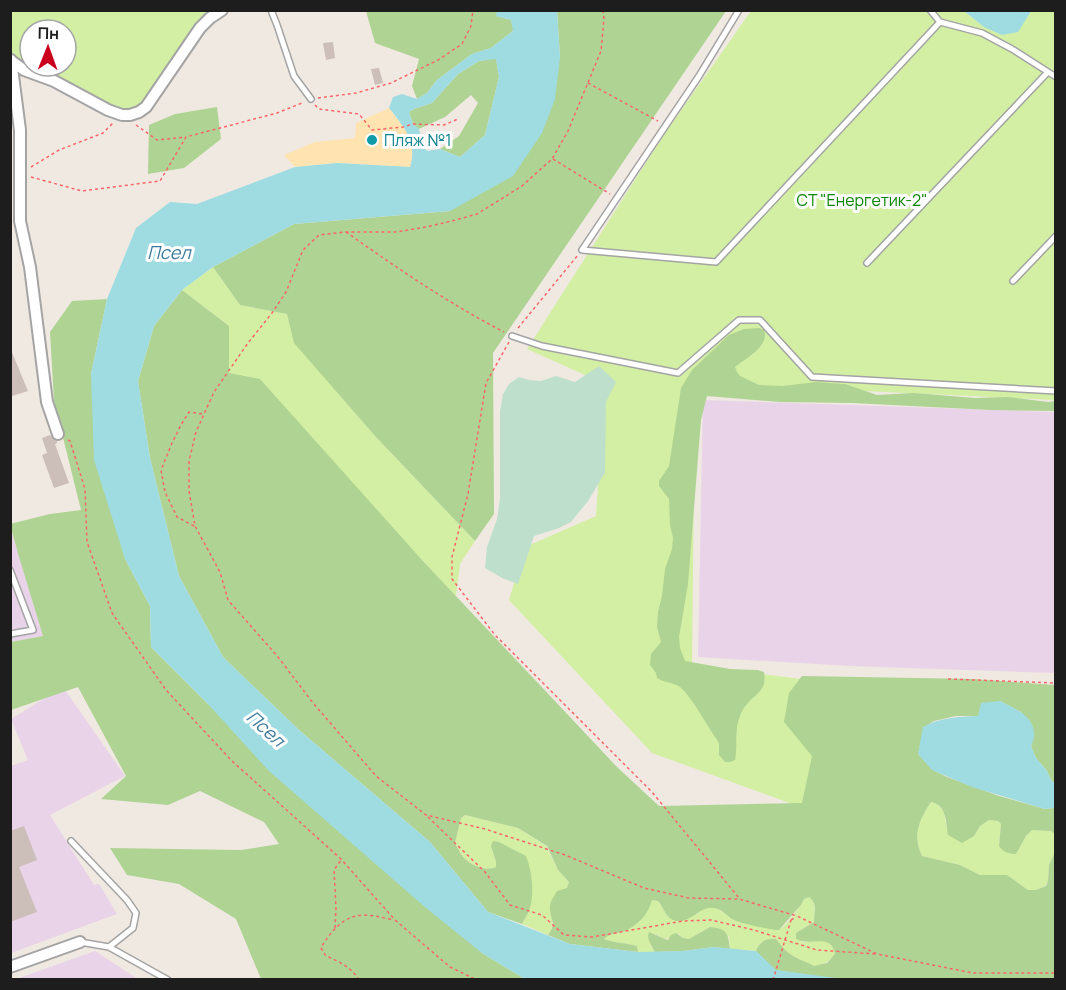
<svg xmlns="http://www.w3.org/2000/svg" width="1066" height="990" font-family="Manrope,sans-serif">
<style>
.industrial{fill:#e9d3e8}
.grass{fill:#d3efa3;fill-rule:evenodd}
.forest{fill:#afd393}
.wetland{fill:#bedfcb}
.sand{fill:#ffe4b1}
.water{fill:#9edce1;fill-rule:evenodd}
.building{fill:#ccbeb8}
.lines{fill:none;stroke-linecap:round;stroke-linejoin:round}
.service-casing{stroke:#a4a4a4;stroke-width:8}
.minor-casing{stroke:#a4a4a4;stroke-width:14}
.path{stroke:#ff646a;stroke-width:1.5;stroke-dasharray:3 3;stroke-linecap:butt}
.service{stroke:#fff;stroke-width:5}
.minor{stroke:#fff;stroke-width:10}
.path-bridge{stroke:#ff646a;stroke-width:1.5;stroke-dasharray:3 3;stroke-linecap:butt}
.culture-dot{fill:#0f9aa8;stroke:#fff;stroke-width:2}
.labels{text-anchor:middle;dominant-baseline:central;stroke-width:6;stroke-linejoin:round;paint-order:stroke}
.culture-label{font-size:16px;fill:#0d838f;stroke:#fff;text-anchor:start}
.park-label{font-size:16px;fill:#0a8502;stroke:#fff}
.water-label{font-size:18px;font-style:italic;fill:#3b7a9c;stroke:#fff}
</style>
<rect width="100%" height="100%" fill="#f0e9e2"/>
<path class="industrial" d="M703,400L1055,412V673L851,666L698,657Z
M10,526L43,636L11,642H10Z
M63,687L125,776L50,815L94,885L99,884L117,914L11,953V766L28,760L11,719Z
M95,951L138,979H16Z"/>
<path class="grass" d="M11,11H222L210,18L146,107L130,115L11,60ZM30,30H66V66H30Z
M751,11H964L984,27L1030,13V11H1055V400L695,383L692,665L833,683L809,810L652,753L509,600L525,547L596,516L605,384L527,349L663,136Z
M213,267L240,305L287,314L295,343L376,437L475,541L460,564L456,596L422,560L229,373V326L182,290Z
M931,802L937,804L944,812L948,835L974,836L980,826L989,820L998,821L1001,824L999,846L1016,854L1026,836L1032,830L1051,831L1055,834V852L1049,865L1048,881L1045,886L1036,890H1028L1007,875H980L960,865L922,856C912,836 919,820 931,802Z
M465,815L518,828L546,846L558,870L569,882L567,888L550,911C553,920 554,927 548,935L522,924L530,909L491,846L496,862V867C485,872 471,865 463,857C460,853 457,847 455,843L461,818Z
M809,897C817,904 814,911 814,922L796,933L802,942C816,941 832,936 835,954C829,962 823,965 814,967C808,962 801,961 795,957C787,953 782,946 776,939C766,939 759,942 756,951L730,949L729,937L710,927L689,939L683,938L679,934C667,939 667,941 655,934L650,944L655,952H638L637,946C626,943 614,943 604,939L608,935L627,930L652,900L658,901L668,917L697,914C711,898 721,912 734,920C739,922 776,930 780,929C787,925 801,906 804,899Z"/>
<path class="forest" d="M366,11H497V16L511,20L514,30L491,48L472,54L437,80L427,93L417,99L412,86L419,59L375,43Z
M557,11H726L493,353L494,514L475,541L376,437L294,343L287,314L240,305L213,267L294,224L450,211L560,57Z
M496,58L499,77L485,135L460,157L440,149L459,136L478,103L471,95L445,117L419,129L413,124L409,112L414,109L432,103L458,74L479,61Z
M217,107L221,139L184,168L148,174L149,125L175,114Z
M182,290L229,326V373L260,379L422,560L617,767L659,806L802,803L812,756L784,722L789,693L802,676L973,679L1055,685V783L1051,780L1047,771L1036,758L1031,746L1034,736L1021,712L1000,701L978,716H956L934,721L924,727L918,754L933,770L947,777L999,796L1045,809L1053,808L1055,806V834L1051,831L1032,830L1026,836L1016,854C1009,854 1003,852 999,846L1001,824L998,821L989,820L980,826L974,836L962,843L948,835C946,823 947,805 931,802C919,820 912,836 922,856L960,865L980,875H1007L1028,890H1036L1046,886L1048,881L1049,865L1055,852V979L843,980L775,970L756,951C759,942 766,938 776,939C782,946 787,953 795,957C801,961 808,962 814,966L827,963L835,954C831,932 811,947 796,939V933L814,922C814,911 818,904 809,897L804,899L801,905L779,930C772,930 739,923 734,920C726,916 723,909 714,908C699,906 692,923 676,921C666,919 664,908 658,901L652,900C649,913 639,924 627,930C619,934 611,932 604,939C614,943 627,943 637,946L638,952L570,944L548,935C557,922 551,922 550,910C549,902 554,897 557,891L567,888L569,882L558,870L547,846L518,828L465,815L461,818L455,843C457,847 460,853 463,857C471,865 485,872 496,867V862L491,846L493,841L499,842L526,856C532,871 535,895 529,911C527,915 524,920 522,924L488,912L430,842L299,730L223,657L179,576L150,458L138,381L154,326Z
M107,299L91,374L125,559L150,606L151,647L207,703L482,953L525,979H261L236,919L179,884L127,875L110,848L241,850L279,844L264,822L200,791L168,805L101,799L126,776L78,687L11,710V642L43,636L19,557L10,524L50,514L81,510L54,401L50,332L72,301Z
M759,328L764,330C770,346 746,358 735,367L737,372L740,376L759,385L783,386L816,382L829,383L845,384L877,395L914,393L975,398L1008,397L1048,402L1055,401V411L990,410L852,403L780,402L707,396L701,420L688,584L679,637L680,648L685,661L730,669L758,670L764,672C767,691 757,692 747,704C744,707 741,713 740,716C734,730 738,746 735,760L730,762H725L719,755V744L717,740C708,727 691,696 680,687C673,682 664,683 657,678L656,673L650,665L651,654L661,642L657,627L658,612L662,596L665,569L672,549L673,538L670,525L669,499L659,486V481L669,466L681,388L692,370L729,335L744,329Z
M710,927C727,929 728,932 730,949L714,947L683,951L655,952C652,946 646,939 649,932L665,939L668,940L671,935L676,933L683,938L689,939Z"/>
<path class="wetland" d="M599,366L616,382L606,402L605,473L588,501L571,522L559,528L534,536L518,584L502,578L485,568L487,547L497,519L500,499V411L503,394L509,384L519,377L529,380L541,381L556,376L575,382Z"/>
<path class="sand" d="M389,108C404,128 418,141 410,167L337,163L295,167L284,155L315,142L355,138L356,123Z"/>
<path class="water" d="M1030,10V13L1018,32L1002,35L984,27L964,11Z
M497,11H557L560,57L555,99L542,133L513,176L450,211L294,224L213,267L182,290L154,326L138,381L150,458L179,576L223,657L299,730L430,842L488,912L570,944L638,952L683,951L714,947L756,951L776,970L843,979H525L482,953L426,908L332,826L269,771L207,703L151,647L150,606L125,559L94,460L91,374L107,299L136,228L170,202L197,204L295,167L337,163L410,167C418,142 404,127 389,108L393,97L402,94L417,99L427,93L437,80L472,54L491,48L513,31L511,20L496,16ZM496,59L499,77L485,135L460,157L440,149L427,151L423,146L419,129L413,124L409,112L414,109L432,103L458,74L479,61Z
M1000,701C1015,709 1035,716 1034,736C1034,739 1032,743 1031,746L1036,758L1047,771L1051,780L1055,783V806L1053,808L1045,809L972,787L932,770L918,754L923,727C941,717 958,717 978,716L981,703Z"/>
<path class="building" d="M333,42L335,58L326,60L323,43Z
M379,68L383,83L375,85L371,69Z
M11,350L28,391L12,396L10,391Z
M50,435L53,439L57,441V443L55,444L69,483L54,488L42,455L47,453L42,438Z
M24,826L37,860L19,867L37,912L10,922V831Z"/>
<g class="lines">
<defs>
<path id="service" d="M271,10L277,25L294,76L311,99
M739,10L699,76L582,250L716,262L940,22
M930,10L940,22L982,33L1012,49L1056,77
M867,263L1047,73
M1013,281L1056,236
M512,336L542,346L678,373L739,320H760L812,377L1056,391
M10,570L33,630L10,634
M71,841L127,900L136,913L133,928L109,947
M80,942L109,947L168,980"/>
<path id="minor" d="M10,60L24,70L54,81L108,110L122,115H130L139,112L146,107L200,28L210,18L222,10
M11,60L20,130V221L30,267L47,402L58,434
M10,967L80,942"/>
</defs>
<use href="#service" class="service-casing"/>
<use href="#minor" class="minor-casing"/>
<path class="path" d="M603,10L604,19L601,51L568,131L552,159L522,186L477,214L452,221L426,227L396,232H345L319,235L303,250L286,292L272,313L248,343L214,392L196,432L189,461V491L195,526L220,572L228,600L278,657L313,703L376,776L426,815L485,829L565,855L644,888L689,898L739,899L797,916L877,954L973,973H1056
M588,83L658,121
M318,98L356,93L391,83L438,60L462,44L471,26L473,10
M315,105L319,109L359,114L372,130L403,127L413,124L444,125L458,119
M136,125L157,140L186,137
M553,159L610,194
M31,167L59,150L103,133L113,123
M31,177L82,191L160,181L186,137L277,113L302,103
M346,232C397,268 448,303 504,332
M518,328L578,255
M509,342L486,383L468,494L452,557V579L495,635L652,792L739,898
M68,440L70,441L85,489L87,542L112,613L166,690L232,761L341,859L395,920L450,967L477,980
M194,526L177,517L165,492L161,470L172,443L181,425L189,412L203,414
M948,679L1056,683
M428,817L485,872L510,905L542,915L564,935L592,937L683,921L711,920L754,930L817,950L876,954
M791,920L796,917
M335,928L336,908L334,870L341,860
M359,980C352,968 339,961 326,956L321,948C328,935 341,919 356,916C367,913 383,918 394,920"/>
<use href="#service" class="service"/>
<use href="#minor" class="minor"/>
<path class="path-bridge" d="M773,980L791,920"/>
</g>
<circle class="culture-dot" cx="372" cy="140" r="6"/>
<g class="labels">
<g class="culture-label">
<text x="384" y="140">Пляж №1</text>
</g>
<g class="park-label">
<text x="862" y="200">СТ "Енергетик-2"</text>
</g>
<g class="water-label">
<text x="169" y="252">Псел</text>
<text transform="translate(266 728) rotate(42)">Псел</text>
</g>
</g>
<rect width="1066" height="990" fill="none" stroke="#1d1d1d" stroke-width="24"/>
<g transform="translate(48 48) rotate(1)"><circle r="28" fill="#ffffff" stroke="#a5a5a5" stroke-width="1.5"/>
<path d="M0-4.5L10 22L0 15L-10 22Z" fill="#cb001d"/>
<text y="-9" font-size="16" font-weight="bold" text-anchor="middle" fill="#1d1d1d">Пн</text>
</g>
</svg>
